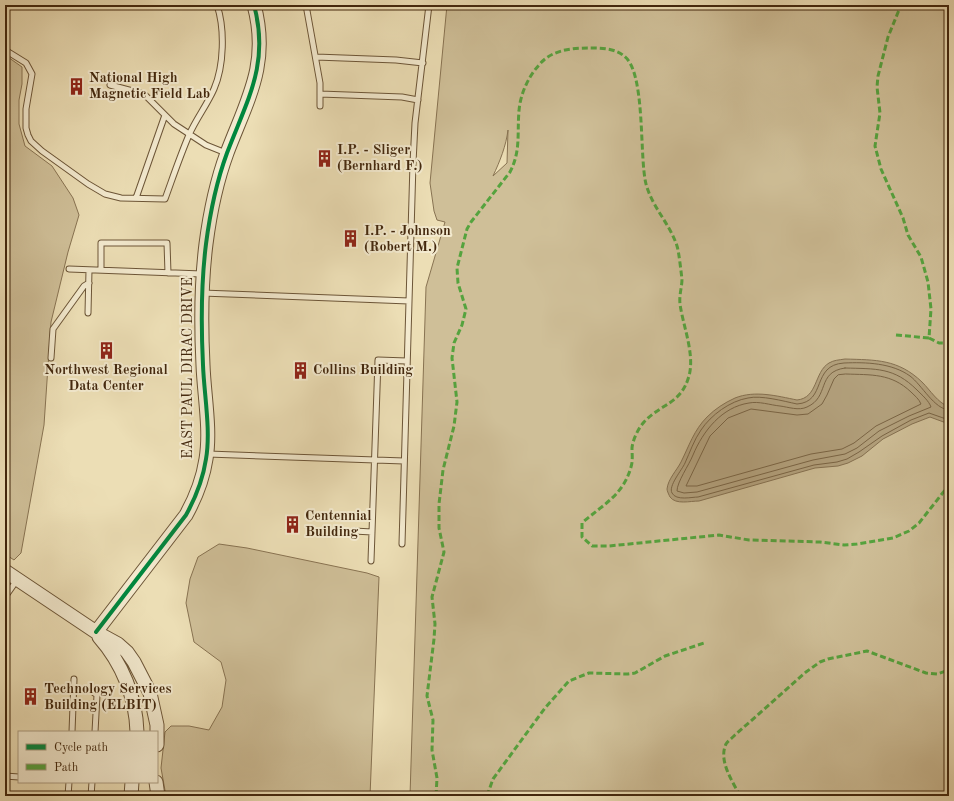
<svg xmlns="http://www.w3.org/2000/svg" width="954" height="801" font-family="'Old Standard TT',serif">
<style>
.green{fill:#cfbf98;stroke:#887352;fill-rule:evenodd}
.water{fill:#b2a07c;stroke:#857050}
.lines{fill:none;stroke-linecap:round;stroke-linejoin:round}
.shore{stroke:#7a6444;stroke-width:1}
.service-casing{stroke:#6c5537;stroke-width:7}
.tertiary-casing{stroke:#6c5537;stroke-width:15}
.service{stroke:#f3eacf;stroke-width:5}
.tertiary{stroke:#f3eacf;stroke-width:13}
.quiet{stroke:#55a33e;stroke-width:3;stroke-dasharray:6 3;stroke-linecap:butt}
.cycleway-casing{stroke:#f3eacf;stroke-width:6}
.cycleway{stroke:#00873e;stroke-width:4}
.labels{text-anchor:middle;dominant-baseline:central;stroke-width:4;stroke-linejoin:round;paint-order:stroke}
.poi-label{font-size:14px;font-weight:bold;fill:#42270d;stroke:#f3eacf;text-anchor:start}
.street-label{font-size:14px;fill:#42270d;stroke:#f3eacf}
</style>
<rect width="100%" height="100%" fill="#ecdeb5"/>
<filter id="stains"><feTurbulence type="fractalNoise" baseFrequency=".005" numOctaves="4"/><feColorMatrix values="0 0 0 0 .2 0 0 0 0 .09 0 0 0 0 .02 0 0 0 .5 -.17"/></filter>
<radialGradient id="worn" r=".72"><stop offset=".6" stop-color="#630" stop-opacity="0"/><stop offset="1" stop-color="#630" stop-opacity=".3"/></radialGradient>
<path class="green" d="M447,5H949V796H410L426,287L445,222L437,220L434,211L430,183ZM508,130L507,163L493,176C500,161 506,146 508,130Z
M5,55L22,67V84L19,100V124L25,146L52,166L73,198L79,215L68,252L51,322L44,425L21,553L14,560L5,554Z
M219,544L247,548L367,573L379,577L370,796H166L161,768L165,732L171,726H189L209,730L222,707L226,680L221,662L194,642L186,603L190,579L198,557Z"/>
<path class="water" d="M845,359C876,360 898,359 922,382C931,391 937,402 949,407V424L930,417L912,424L883,439L862,456L848,463L838,466L815,468L699,501C690,501 676,505 670,497C669,495 667,491 667,489C668,479 677,470 681,462C689,446 694,430 707,417C715,409 724,403 735,398C755,390 777,396 797,400C818,398 814,372 829,363C834,360 839,360 845,359Z"/>
<g class="lines">
<path class="shore" d="M845,368C876,369 894,367 917,390C922,395 929,401 931,407L909,416L879,431L857,448L845,454L813,460L697,492L684,493L677,491C677,482 689,465 693,455C703,431 722,407 749,403C759,401 770,405 780,406C788,407 799,411 807,407C830,397 816,372 845,368Z
M846,374C871,375 891,373 911,392C915,396 919,399 921,404L876,426L854,443L842,449L811,454L697,486H686L710,436L728,418L751,409L797,415L808,414L822,404L827,395L834,379L838,375Z
M949,410C934,409 922,385 910,376C892,363 866,362 844,363C811,365 827,402 797,404C783,401 761,395 748,398C730,401 711,415 701,430C694,440 690,452 685,463C682,470 668,486 672,493C676,501 692,497 698,497L814,465L837,462L847,459L859,452L882,436L911,420L929,413L949,420"/>
<defs>
<path id="service" d="M306,5L320,83V106
M5,50L26,63L32,74L26,109V128L28,135L31,141L42,151L88,184L105,194L121,198L165,199C173,177 180,156 189,135C196,119 207,105 214,89C224,66 225,29 217,5
M316,57L396,60L423,63
M110,85L144,94L174,124L206,145L226,153
M320,94L402,97L418,100
M136,198L165,115
M69,269L202,274
M101,270V243H167L168,273
M202,293L409,301
M88,313L89,270
M51,358L53,329L84,286L89,283
M208,454L404,461
M354,531L372,532
M402,544L413,163L415,123L429,5
M371,561L378,360L407,361
M5,597L17,580
M74,689L90,690L97,695L95,732
M72,732L74,679
M5,776L19,777
M68,796L69,782
M91,796L92,782"/>
<path id="tertiary" d="M5,571L96,632L118,644L127,652L134,662L150,693L157,725V745
M96,632L186,515C196,497 203,479 206,459C211,430 204,394 203,365C201,325 201,284 206,244C210,213 216,183 227,153C247,100 270,64 254,5
M99,637C122,663 136,697 137,732
M156,782L158,796
M131,796L132,782"/>
</defs>
<use href="#service" class="service-casing"/>
<use href="#tertiary" class="tertiary-casing"/>
<use href="#service" class="service"/>
<use href="#tertiary" class="tertiary"/>
<path class="quiet" d="M896,335L929,338L931,309L928,282L921,257L908,235L903,218L881,169L875,146L880,113L877,87L878,76L888,37L901,5
M929,338L939,343H949
M436,796L437,778L432,750L433,720L427,696L434,639L435,624L432,597L444,552L439,528V504L443,470L454,426L457,402L452,358L454,343L462,325L466,309L458,283L457,268L467,229L471,222L510,172C521,151 517,133 519,111C520,95 528,77 539,65C551,50 571,48 589,48C600,48 615,48 624,56C646,72 639,156 646,184C652,207 670,224 677,246C679,252 681,272 682,279C682,287 679,295 680,304C683,326 695,354 689,376C681,404 662,403 644,422C638,429 633,439 632,448C632,454 633,461 631,467C623,496 602,505 582,523V537L592,546H609L719,535L749,540L820,542L844,545L857,544L893,538L909,531L919,523L949,485
M487,796L493,779L545,708L569,681L589,673L628,674L635,673L665,656L704,643
M740,796C733,782 718,761 726,744C728,741 732,738 735,735L806,672L820,662L828,659L867,651L926,673L937,674L949,670"/>
<defs>
<path id="cycleway" d="M96,632L186,515C196,497 203,479 206,459C211,430 204,394 203,365C201,325 201,284 206,244C210,213 216,183 227,153C247,100 270,64 254,5"/>
</defs>
<use href="#cycleway" class="cycleway-casing"/>
<use href="#cycleway" class="cycleway"/>
</g>
<defs>
<symbol id="building-bare" viewBox="-9 -9 18 18"><path d="M-4-6H4V6H1V3H-1V6H-4ZM-2.5-4.3h1.7v1.8h-1.7ZM.8-4.3h1.7v1.8H.8ZM-2.5-1h1.7V.8h-1.7ZM.8-1h1.7V.8H.8Z" fill="#8f2418" stroke="#f3eacf" stroke-width="2.5" paint-order="stroke"/></symbol>
</defs>
<g fill-rule="evenodd">
<use href="#building-bare" x="64" y="74" width="25" height="25"/>
<use href="#building-bare" x="312" y="146" width="25" height="25"/>
<use href="#building-bare" x="338" y="226" width="25" height="25"/>
<use href="#building-bare" x="94" y="338" width="25" height="25"/>
<use href="#building-bare" x="288" y="358" width="25" height="25"/>
<use href="#building-bare" x="280" y="512" width="25" height="25"/>
<use href="#building-bare" x="18" y="684" width="25" height="25"/>
</g>
<g class="labels">
<g class="poi-label">
<text x="89" y="78">National High<tspan x="89" dy="16">Magnetic Field Lab</tspan></text>
<text x="337" y="150">I.P. - Sliger<tspan x="337" dy="16">(Bernhard F.)</tspan></text>
<text x="364" y="231">I.P. - Johnson<tspan x="364" dy="16">(Robert M.)</tspan></text>
<text x="106" y="370" text-anchor="middle">Northwest Regional<tspan x="106" dy="16">Data Center</tspan></text>
<text x="313" y="370">Collins Building</text>
<text x="305" y="516">Centennial<tspan x="305" dy="16">Building</tspan></text>
<text x="44" y="689">Technology Services<tspan x="44" dy="16">Building (ELBIT)</tspan></text>
</g>
<g class="street-label">
<text transform="translate(188 368) rotate(-90)">EAST PAUL DIRAC DRIVE</text>
</g>
</g>
<rect width="954" height="801" fill="none" stroke="#ecdeb5" stroke-width="20"/>
<rect x="6" y="6" width="942" height="789" fill="none" stroke="#42270d" stroke-width="2"/>
<rect x="10" y="10" width="934" height="781" fill="none" stroke="#42270d"/>
<rect x="18" y="731" width="140" height="52" fill="#f3eacf" stroke="#ac9c81"/>
<rect x="26" y="744" width="20" height="6" fill="#00873e" stroke="#ac9c81"/>
<text x="54" y="751" font-size="12" fill="#42270d">Cycle path</text>
<rect x="26" y="764" width="20" height="6" fill="#55a33e" stroke="#ac9c81"/>
<text x="54" y="771" font-size="12" fill="#42270d">Path</text>
<rect width="100%" height="100%" filter="url(#stains)"/>
<rect width="100%" height="100%" fill="url(#worn)"/>
</svg>
